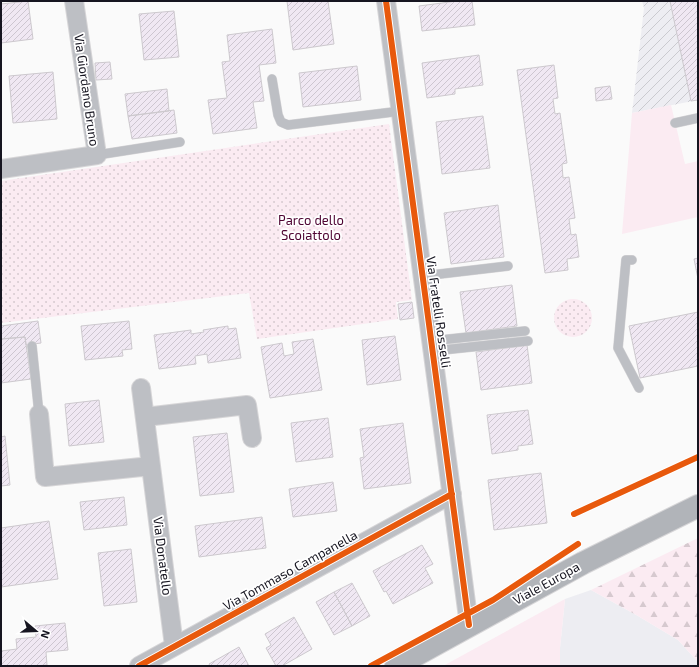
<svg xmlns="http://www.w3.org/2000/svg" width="699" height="667" font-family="'Exo 2',sans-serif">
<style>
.built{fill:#ededf2}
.industrial{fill:url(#industrial-furrows)}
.grass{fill:#fbebf2}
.forest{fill:url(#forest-firs)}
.park{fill:url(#park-dots)}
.building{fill:url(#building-hatch);stroke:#cdc9ce}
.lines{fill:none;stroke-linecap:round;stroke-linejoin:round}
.service-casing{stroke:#d6d5d7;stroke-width:10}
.minor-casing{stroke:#d6d5d7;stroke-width:20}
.secondary-casing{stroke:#d6d5d7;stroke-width:24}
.service{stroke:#bdbfc4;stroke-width:9}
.minor{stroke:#bdbfc4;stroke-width:18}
.secondary{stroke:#b1b4b9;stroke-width:22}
.cycleway-casing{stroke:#fff;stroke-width:8}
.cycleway{stroke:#e8590c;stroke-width:6}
.labels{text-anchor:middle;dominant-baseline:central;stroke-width:3.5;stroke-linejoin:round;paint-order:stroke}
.street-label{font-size:13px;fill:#161520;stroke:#fff}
.park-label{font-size:13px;fill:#4e0432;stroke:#fff}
</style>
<defs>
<pattern id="industrial-furrows" width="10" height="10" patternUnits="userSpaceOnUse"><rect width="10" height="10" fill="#ededf2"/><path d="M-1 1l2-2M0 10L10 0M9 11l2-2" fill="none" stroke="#cacacf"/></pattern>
<pattern id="forest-firs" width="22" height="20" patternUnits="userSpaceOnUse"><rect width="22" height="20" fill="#fbebf2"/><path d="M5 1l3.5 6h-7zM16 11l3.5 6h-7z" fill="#d6c9cf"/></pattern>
<pattern id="park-dots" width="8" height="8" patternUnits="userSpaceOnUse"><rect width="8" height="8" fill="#fbebf2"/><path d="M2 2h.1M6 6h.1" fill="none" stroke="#d6c9cf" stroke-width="1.8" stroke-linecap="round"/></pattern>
<pattern id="building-hatch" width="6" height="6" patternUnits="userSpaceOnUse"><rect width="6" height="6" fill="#f0e8f3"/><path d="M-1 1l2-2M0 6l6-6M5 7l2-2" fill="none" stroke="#cdc6d0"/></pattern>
</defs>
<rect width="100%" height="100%" fill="#fafafa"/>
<path class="built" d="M591,590L638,616L678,640L698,662V666H560V648L565,599Z"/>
<path class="industrial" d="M642,1H698V100L632,113L644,8Z"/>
<path class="grass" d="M671,105L685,164L698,161V217L622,234L632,113Z
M565,599L560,648V666H443Z"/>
<path class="forest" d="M698,538V662L678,640L638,616L591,590Z"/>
<path class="park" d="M389,124L412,300L396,302L398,319L257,339L249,293L1,323V181Z
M554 318a19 19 0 1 1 38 0a19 19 0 1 1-38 0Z"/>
<path class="building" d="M28,1L33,39L1,43V4Z
M287,1H328L334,44L293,50Z
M457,1H472L475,25L422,31L419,6Z
M670,1H698V100L691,101Z
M174,11L179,57L144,60L139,14Z
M272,29L276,63L259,65L264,101L253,102L257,128L213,134L208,100L227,98L222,62L230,61L227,35Z
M479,55L483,85L455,89V94L427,98L422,63Z
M110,62L112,79L96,80L95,63Z
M554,65L558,98L553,99L555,114L560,113L567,163L562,164L563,178L569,177L575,218L569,219L571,235L576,234L579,257L567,259L568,270L545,273L517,70Z
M357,66L361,100L303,107L299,73Z
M53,72L57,119L13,123L9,76Z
M610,86L612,99L596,101L595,88Z
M167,89L169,111L128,116L125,94Z
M174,110L177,133L132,139L128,116Z
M483,116L490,168L442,174L436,122Z
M498,205L504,257L451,264L444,213Z
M698,258V279L694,259Z
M512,285L517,326L466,333L460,292Z
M412,302L414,318L400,320L398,304Z
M698,312V366L640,378L629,326Z
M38,321L41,343L26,345L25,337L1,339V326Z
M129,321L132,349L122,350L123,356L85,360L81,326Z
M228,326V329L236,328L241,358L208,363L207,354L195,356L196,364L159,369L154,335L191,330V334L204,332L203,330Z
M395,336L401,380L367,385L362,340Z
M25,337L31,379L1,383V339Z
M313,339L322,390L270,398L261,347L282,343L284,356L294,354L292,342Z
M527,345L532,383L481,390L476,352Z
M99,400L104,442L69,446L65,404Z
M528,410L533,444L518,446V450L492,454L487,415Z
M328,418L333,457L296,462L291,423Z
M403,423L411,483L364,489L360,458L364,457L360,429Z
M227,433L234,492L200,496L193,437Z
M5,436L10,485L1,486V437Z
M541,473L547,523L494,530L488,480Z
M333,482L337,511L293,517L289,489Z
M124,497L127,525L84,530L80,502Z
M262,517L266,548L199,557L195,526Z
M49,521L58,579L1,587V528Z
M422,545L433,564L425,568L433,583L393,604L386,591L384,592L373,571Z
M131,549L137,602L104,606L98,553Z
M352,583L370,616L352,626L334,592Z
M334,592L352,626L334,635L316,602Z
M294,617L312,649L282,666H276L266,648L271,645L265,634Z
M65,623L68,650L46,652L47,665L34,666H1V651L17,649L16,639L36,637L35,626Z
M239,647L249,666H210L209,664Z"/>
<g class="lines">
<defs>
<path id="service" d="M272,79L278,115L281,122L288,125L401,111
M675,123L698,118
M97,155L180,142
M632,260H626L618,348L639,388
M423,276L508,266
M431,341L525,331
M32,346L39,414
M433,351L528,341"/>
<path id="minor" d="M386,1L469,625
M1,169L97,155L74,1
M141,388L174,646
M39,414L45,477L151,466
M145,417L247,405L252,438
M139,666L452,494"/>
<path id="secondary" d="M396,666L583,563L698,506"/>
</defs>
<use href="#service" class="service-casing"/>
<use href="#minor" class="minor-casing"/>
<use href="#secondary" class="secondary-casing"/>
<use href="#service" class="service"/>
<use href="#minor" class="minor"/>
<use href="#secondary" class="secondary"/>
<defs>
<path id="cycleway" d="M386,1L469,625
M574,514L698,457
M139,666L452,494
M371,666L493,600L578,544"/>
</defs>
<use href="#cycleway" class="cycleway-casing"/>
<use href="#cycleway" class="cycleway"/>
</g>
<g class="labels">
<g class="street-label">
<text transform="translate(87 90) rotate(82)">Via Giordano Bruno</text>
<text transform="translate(439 312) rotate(82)">Via Fratelli Rosselli</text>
<text transform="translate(163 556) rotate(83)">Via Donatello</text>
<text transform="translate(290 570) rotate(-29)">Via Tommaso Campanella</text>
<text transform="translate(546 583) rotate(-29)">Viale Europa</text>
</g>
<g class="park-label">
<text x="311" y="220">Parco dello<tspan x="311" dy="15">Scoiattolo</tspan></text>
</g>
</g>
<rect width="699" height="667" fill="none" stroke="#161520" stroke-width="4"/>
<g transform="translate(36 631) rotate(109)" stroke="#ffffff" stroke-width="3" paint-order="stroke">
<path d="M0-3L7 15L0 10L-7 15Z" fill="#161520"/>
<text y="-6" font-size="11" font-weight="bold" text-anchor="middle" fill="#161520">N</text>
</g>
</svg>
